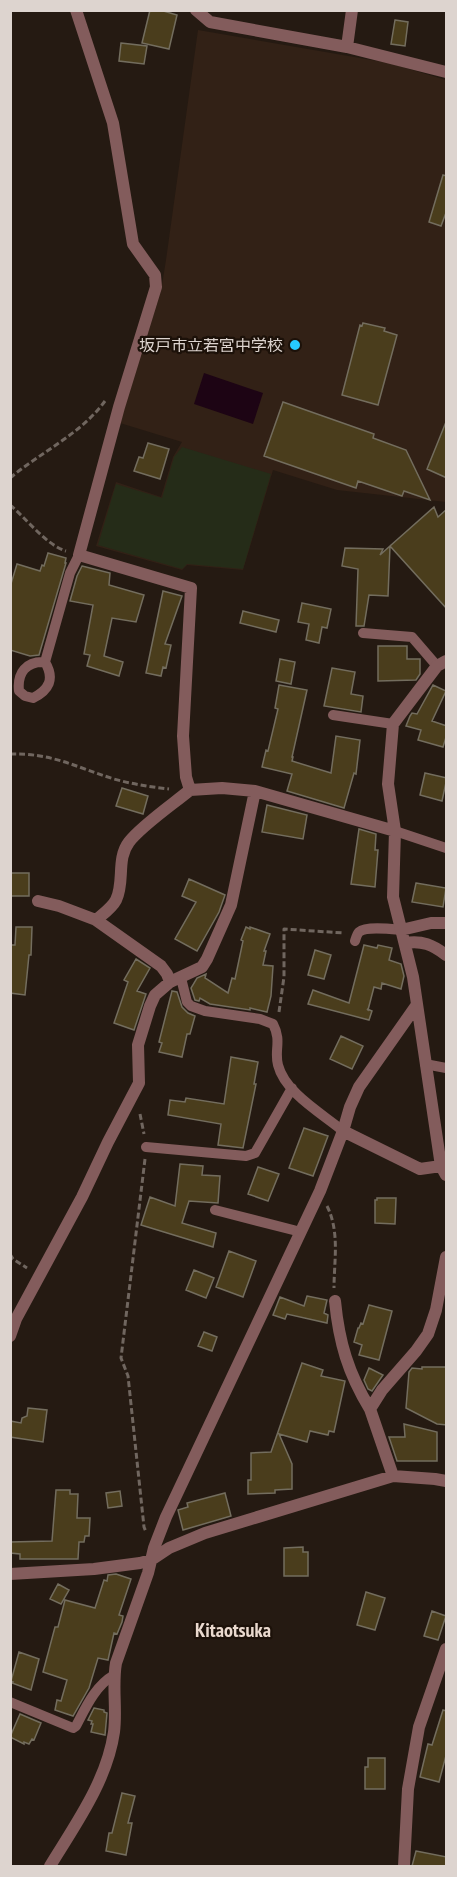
<svg xmlns="http://www.w3.org/2000/svg" width="457" height="1877" font-family="'PT Sans Narrow','Noto Sans JP',sans-serif">
<style>
.built{fill:#322116}
.green{fill:#252c18}
.water{fill:#1d0414}
.building{fill:#4a3d1c;stroke:#736d5e;stroke-width:1.5}
.lines{fill:none;stroke-linecap:round;stroke-linejoin:round}
.path{stroke:#70665f;stroke-width:3;stroke-dasharray:6 3;stroke-linecap:butt}
.service{stroke:#835c5c;stroke-width:10}
.minor{stroke:#835c5c;stroke-width:12}
.poi-dot{fill:#26c9fe;stroke:#1c1109;stroke-width:2}
.labels{text-anchor:middle;dominant-baseline:central;stroke-width:4.5;stroke-linejoin:round;paint-order:stroke}
.poi-label{font-size:16px;fill:#ddd4cf;stroke:#1c1109;text-anchor:end}
.quarter-label{font-size:20px;font-weight:bold;fill:#ead9ce;stroke:#1c1109}
</style>
<rect width="100%" height="100%" fill="#251a12"/>
<path class="built" d="M198,30L389,63L446,80V502L337,490L273,470L243,570L187,565L182,570L96,546L116,482L161,497L173,457L182,442L120,423L161,291L166,260Z"/>
<path class="green" d="M182,447L271,474L243,569L187,564L182,569L98,545L116,484L162,498L174,457Z"/>
<path class="water" d="M204,373L263,393L253,424L194,404Z"/>
<path class="building" d="M150,10H160L177,15L169,49L142,43Z
M395,20L408,22L405,46L391,44Z
M121,43L147,46L144,64L119,61Z
M443,175L447,176V210L441,226L429,222Z
M363,323L385,328L384,331L397,335L378,405L342,395L360,325L362,326Z
M283,402L374,434L373,438L406,450L430,500L404,491L402,496L358,481L356,488L264,456Z
M446,422H447V478L427,469Z
M148,443L169,449L160,479L134,471L139,457L143,458Z
M434,507L438,517L447,509V609L390,546Z
M390,546L388,596L369,595L364,626H356L358,569L342,566L345,548L383,549L380,555Z
M48,553L66,558L65,563H66L39,655L30,656L10,650V587L17,564L40,571L42,565L44,566Z
M82,566L110,573L109,585L144,595L136,622L112,618L104,656L123,662L119,676L87,666L90,655L84,654L93,605L70,601L77,576Z
M163,591L182,596L165,644L171,645L166,668L163,667L161,676L146,673Z
M302,603L331,609L327,628L322,627L319,643L306,640L309,624L298,622Z
M243,611L279,620L276,632L240,623Z
M378,646H407V659H420V674L416,680L378,681Z
M280,659L295,662L291,684L276,681Z
M332,668L355,672L351,694L363,696L361,712L324,706Z
M279,685L307,690L292,757H293L292,761L331,773L336,736L360,740L356,774L354,773L344,808L287,791L292,774L262,767L266,750L268,751L278,709L275,708Z
M433,685L446,691L432,721L447,726V734L443,747L418,740L421,730L406,726L410,716L412,713L417,714Z
M425,773L447,778L442,801L420,795Z
M122,788L148,796L143,814L116,806Z
M267,805L307,815L303,839L262,832Z
M359,829L376,834L375,850H378L375,887L351,884Z
M11,873H29V896H11Z
M189,879L225,895L219,912L197,951L175,939L196,902L182,896Z
M416,883L446,888L443,907L412,902Z
M16,927H32L31,955H29L25,995L10,993V945H15Z
M246,927L250,929V927L270,934L264,951H266L263,965L273,966L271,996L267,1012L250,1008V1010L210,1004L200,998L199,1001L195,1000L191,988L197,978L206,974L205,978L228,993L232,978L235,979L243,941L241,940Z
M364,945L377,948L378,945L392,948L389,960L401,964L404,976L401,989L382,983L381,989L374,987L368,1010L367,1009L372,1011L369,1020L308,1004L313,990L349,1003Z
M315,950L331,955L324,979L308,975Z
M136,959L150,968L137,991L146,994L134,1030L114,1023L128,982L124,980Z
M172,991L177,992L182,1007L188,1013L195,1016L190,1034H187L182,1057L159,1052L162,1043L159,1042Z
M341,1036L363,1046L352,1069L330,1059Z
M231,1057L258,1062L254,1084H256L243,1148L218,1145L221,1124L168,1115L170,1100L185,1102L186,1098L224,1104Z
M304,1128L328,1136L313,1176L289,1168Z
M180,1164L203,1166L202,1175L220,1176L218,1203L189,1201L182,1223L216,1233L213,1247L141,1225L150,1197L175,1206Z
M258,1167L279,1174L268,1201L248,1194Z
M377,1198H396L395,1224L375,1223V1200H377Z
M229,1251L256,1261L243,1297L216,1287Z
M194,1270L214,1278L206,1298L186,1290Z
M307,1296L327,1300L324,1313L328,1315L327,1323L287,1314L285,1319L273,1315L280,1297L304,1306Z
M369,1305L392,1311L379,1360L359,1355L362,1345L354,1342L358,1328H359L361,1323L363,1324Z
M204,1332L217,1337L212,1351L198,1346Z
M302,1363L323,1370L321,1376L345,1381L334,1432L329,1431L328,1435L310,1431L307,1442L279,1434L292,1464V1489L275,1490V1493L248,1494V1480H251V1453L271,1452Z
M422,1367H447V1425L437,1424L406,1408L409,1372L412,1368L422,1369Z
M369,1368L383,1375L372,1391L368,1389L364,1380Z
M28,1408L47,1410L43,1442L10,1437V1421L21,1423L22,1418L27,1416Z
M404,1424L437,1432V1461H397L389,1437H405Z
M56,1490H70V1494H78L77,1518H90L89,1536H85L84,1542H79L78,1559H20V1554L10,1553V1542L52,1541Z
M120,1491L122,1506L108,1508L106,1493Z
M225,1493L231,1516L183,1530L178,1510L188,1507L187,1503Z
M303,1547V1552H308V1576H284V1548Z
M116,1574L131,1579L119,1615L123,1616L122,1622L117,1634L114,1633L108,1660L98,1658L89,1688L73,1716L55,1710L57,1700L61,1701L67,1680L43,1672L55,1627H58L65,1600L95,1608L104,1580L107,1581L108,1575Z
M58,1584L69,1590L61,1604L50,1599Z
M366,1592L385,1598L375,1630L357,1625Z
M432,1611L446,1616L438,1640L424,1636Z
M19,1652L39,1659L31,1690L12,1683L13,1682L11,1681Z
M94,1708L104,1710V1712L107,1713L105,1735L91,1732L93,1724H91L92,1721L88,1720Z
M443,1710L447,1711V1752L439,1782L420,1777L428,1744L432,1745Z
M20,1714L41,1723L34,1740L32,1739L29,1744L24,1742V1744L10,1737Z
M368,1758H385V1789H365V1767H368Z
M122,1793L135,1796L128,1823H132L126,1855L106,1851L109,1833H112Z
M416,1851L447,1857V1866H412Z"/>
<g class="lines">
<path class="path" d="M10,478C41,452 81,434 105,401
M10,505C26,518 46,545 66,551
M10,754C53,753 75,767 114,779C132,784 150,787 169,789
M279,1012L284,977V929L344,933
M140,1114L144,1134
M145,1159L121,1358L128,1376L144,1527L146,1532
M327,1206C340,1232 334,1261 334,1288
M10,1254L13,1259L27,1268"/>
<path class="service" d="M363,633L412,637L437,666
M45,662C26,661 17,673 19,691L25,696L33,698C49,690 55,679 45,662L70,573L79,555
M333,715L393,724
M395,831L446,848
M355,941C356,938 357,934 359,932C366,926 391,929 401,930
M181,978L187,1002L191,1006L205,1011L260,1019L273,1024C282,1041 274,1050 278,1065C285,1093 323,1114 343,1131
M425,1064L446,1068
M146,1147L246,1156L255,1153L292,1088
M215,1210L301,1232
M10,1702L73,1728L76,1726C86,1707 95,1686 114,1675"/>
<path class="minor" d="M76,10L113,123L133,244L155,275L156,287L119,407L79,555L191,588L183,736L186,777L190,790L222,788L255,791L395,831
M196,10L210,22L347,47L446,72
M347,47L352,10
M446,661L437,666L393,724L388,784L395,831L393,897L413,977L441,1166L446,1175
M38,901L59,906L96,920L161,966L167,974L170,982
M96,920C103,914 112,908 116,900C125,882 116,859 129,842C141,826 173,804 190,790
M401,930L431,923H446
M405,943C422,940 433,945 446,955
M343,1131L420,1169L441,1166
M335,1301C339,1342 348,1373 370,1409
M10,1336L16,1319L82,1197L108,1142L139,1083L138,1045L150,1006L155,995L170,982L202,967L207,959L231,905L255,791
M393,1476L370,1409L382,1390L416,1351L428,1334L436,1310L446,1257
M10,1574L94,1569L140,1563L151,1560L169,1548L205,1533L393,1476L435,1479L446,1481
M50,1866C75,1825 107,1781 114,1732C117,1709 112,1686 116,1663L148,1573L154,1548L166,1517L320,1191L343,1131L350,1107L359,1087L416,1006
M404,1866L408,1789L419,1727L446,1649"/>
</g>
<circle class="poi-dot" cx="295" cy="345" r="6"/>
<g class="labels">
<g class="poi-label">
<text x="283" y="345">坂戸市立若宮中学校</text>
</g>
<g class="quarter-label">
<text x="233" y="1630">Kitaotsuka</text>
</g>
</g>
<rect width="457" height="1877" fill="none" stroke="#ddd4cf" stroke-width="24"/>
</svg>
